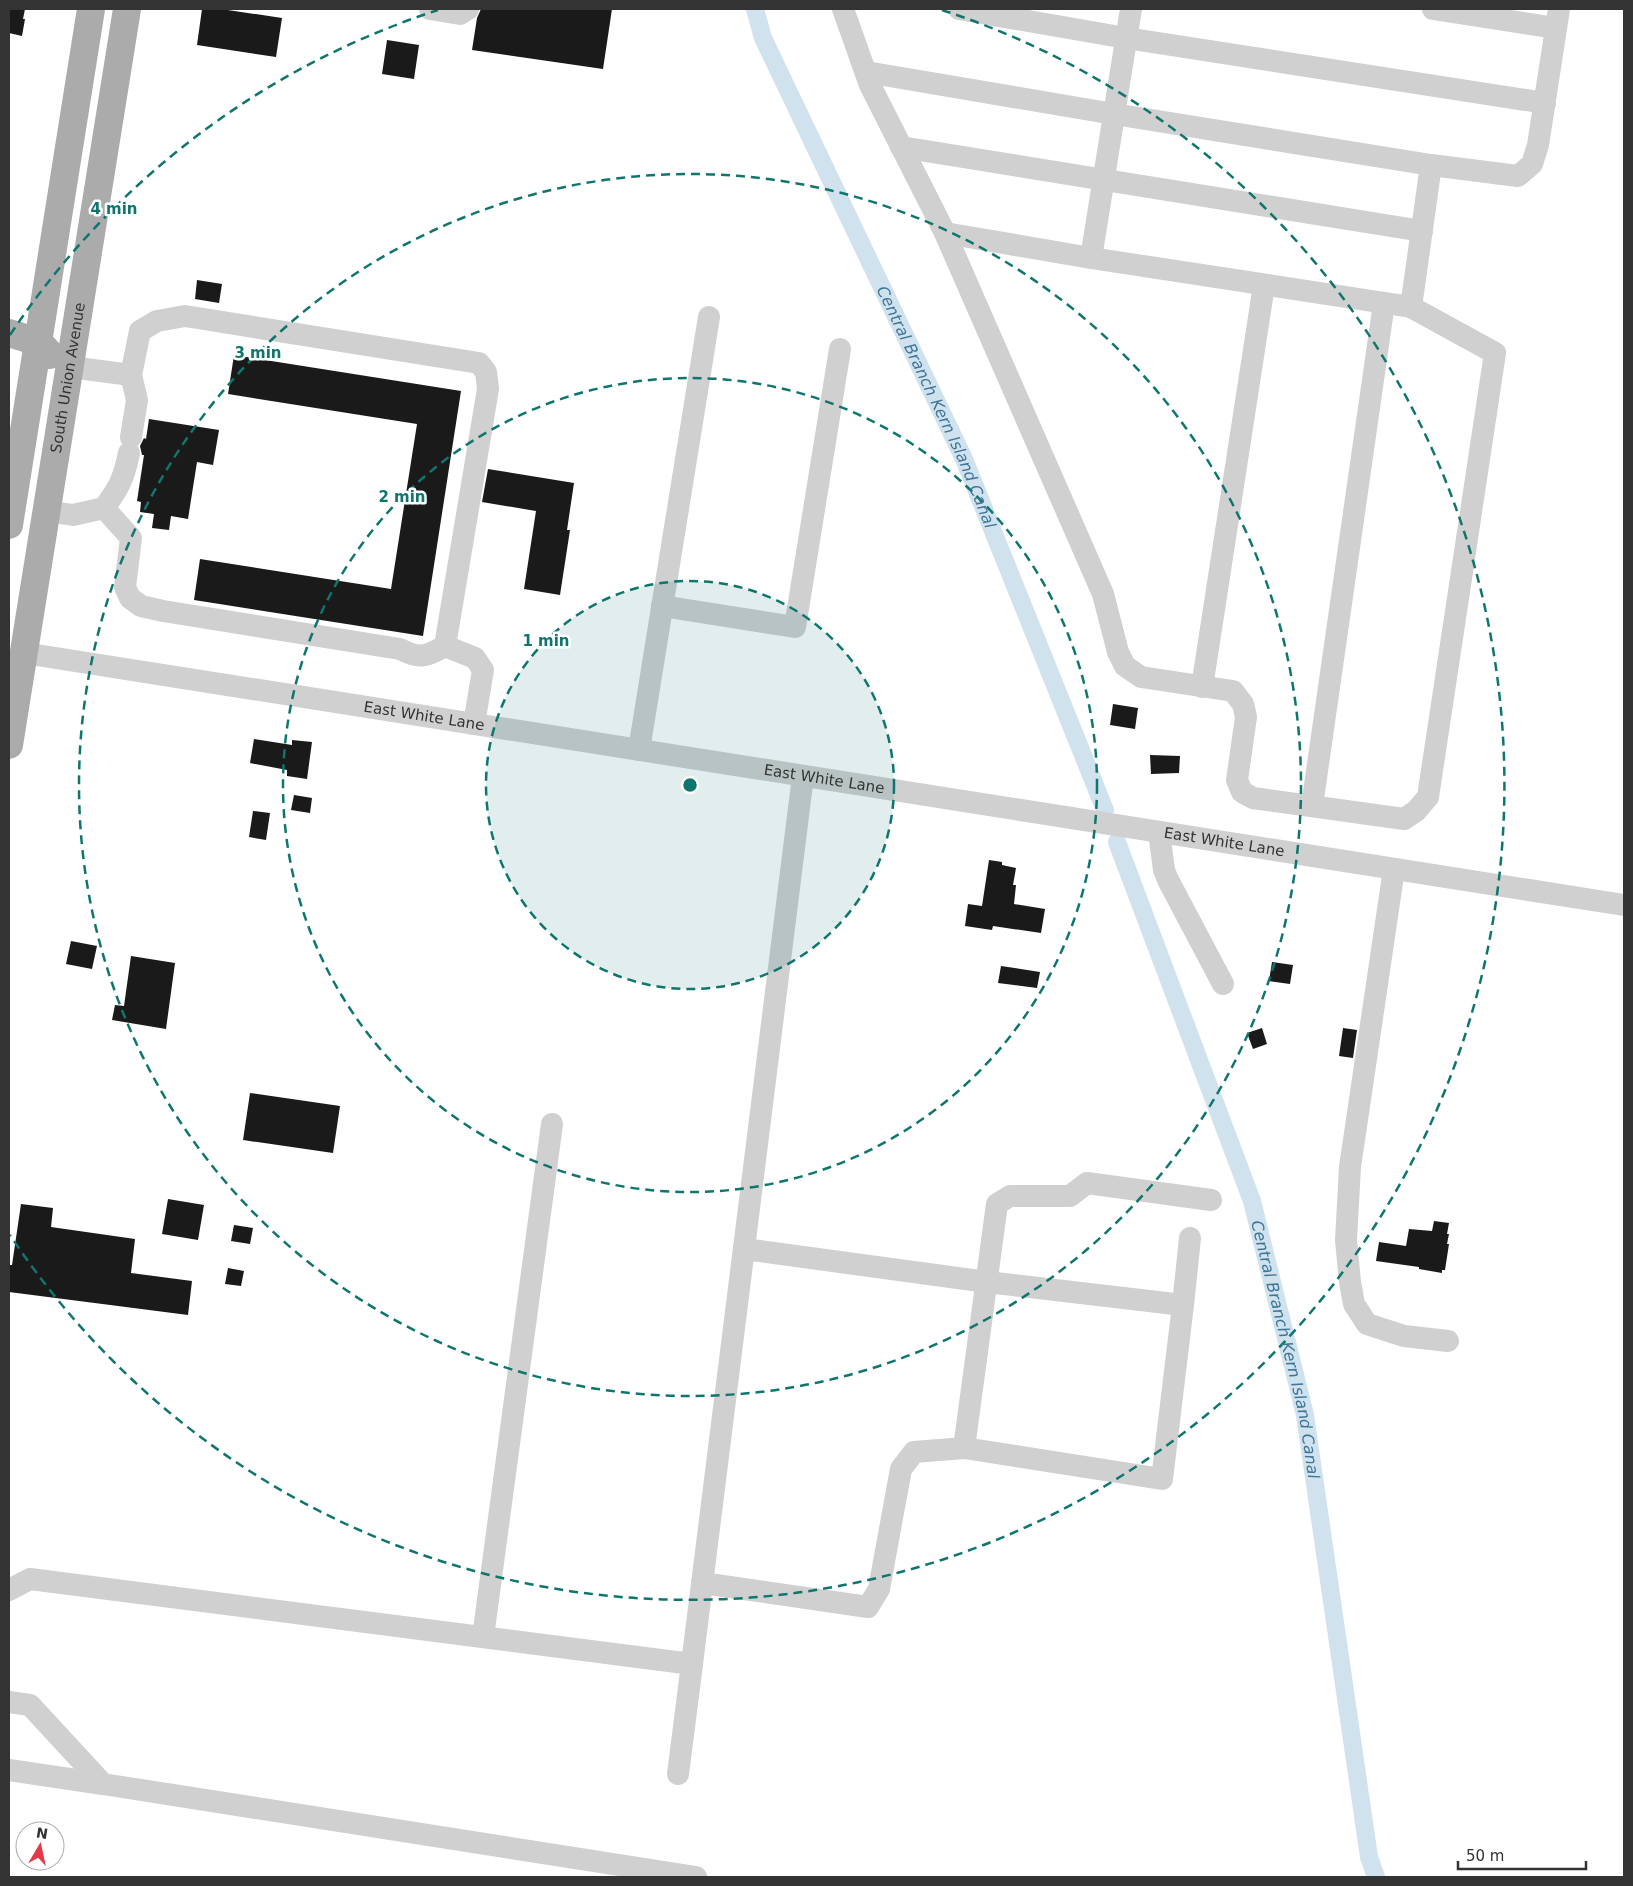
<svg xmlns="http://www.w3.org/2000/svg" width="1633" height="1886" font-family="'DejaVu Sans',sans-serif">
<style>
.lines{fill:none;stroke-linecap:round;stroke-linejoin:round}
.canal{stroke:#cfe2ee;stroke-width:18}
.building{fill:#1a1a1a}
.minor{stroke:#d0d0d0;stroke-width:22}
.major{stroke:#ababab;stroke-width:28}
.ring{fill:none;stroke:#0f766e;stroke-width:2.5;stroke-dasharray:9 6}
.labels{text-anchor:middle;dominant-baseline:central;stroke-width:5;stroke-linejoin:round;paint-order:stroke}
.street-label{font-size:15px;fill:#333;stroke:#fff}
.water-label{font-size:16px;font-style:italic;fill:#3f7597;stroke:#fff}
.centre{fill:#0f766e;stroke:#fff;stroke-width:2.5}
.ring-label{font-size:15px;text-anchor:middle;font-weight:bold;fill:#0f766e;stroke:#fff;stroke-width:5;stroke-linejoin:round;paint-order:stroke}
</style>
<rect width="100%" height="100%" fill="#fff"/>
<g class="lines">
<g class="canal">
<path id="s1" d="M755,9L763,38L964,459L1105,810"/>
<path id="s2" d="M1117,842L1252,1201L1305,1415L1369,1857L1376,1877"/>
</g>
</g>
<path class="building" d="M9,9H25L23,19H25L22,36L9,33Z
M202,9H221L282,18L276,57L197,45Z
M481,9H612L603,69L472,50L477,18Z
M387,40L419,45L414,79L382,74Z
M197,280L222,284L219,303L195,299Z
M234,355L461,391L423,636L194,600L200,559L391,589L417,424L228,394Z
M149,419L219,430L213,465L197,462L188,519L171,516L169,530L152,528L154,514L140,512L141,502L137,501L144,455H142L140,446L144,438L146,439Z
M488,469L574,483L567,530H570L560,595L524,589L536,511L482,502Z
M1113,704L1138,708L1135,729L1110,725Z
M254,739L292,745V740L312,742L307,779L287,776V770L250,763Z
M1150,755L1180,756L1179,773L1151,774Z
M294,795L312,798L310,813L291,810Z
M253,811L270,813L266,840L249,837Z
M989,860L1002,862V865L1016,868L1013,885H1016L1014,904L1045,909L1041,933L993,926L992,930L965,926L968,904L982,906Z
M71,941L97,946L92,969L66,964Z
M131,956L175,963L166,1029L112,1020L115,1005L124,1006Z
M1272,962L1293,965L1290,984L1269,981Z
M1001,966L1040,972L1037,988L998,983Z
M1262,1028L1267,1044L1253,1049L1247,1033Z
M1343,1028L1357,1030L1353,1058L1339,1056Z
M250,1093L340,1106L333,1153L243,1140Z
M168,1199L204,1205L198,1240L162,1234Z
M21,1204L53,1208L51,1227L135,1239L131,1273L192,1281L188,1315L9,1292V1265H12Z
M1434,1221L1449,1223L1447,1234H1449L1447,1244H1449L1445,1270H1442V1273L1419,1269V1267L1376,1261L1379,1242L1406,1246L1409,1229L1432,1231Z
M234,1225L253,1228L250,1244L231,1241Z
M228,1268L244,1271L241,1286L225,1284Z"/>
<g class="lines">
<g class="minor">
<path d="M430,9L460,14L468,9"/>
<path d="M843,9L870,85L945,233L1091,258L1411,307L1431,165L1518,176L1532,164L1538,145L1559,9"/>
<path d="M959,9L1126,38L1545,103"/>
<path d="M1433,9L1556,28"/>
<path d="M866,72L1114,114L1431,165"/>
<path d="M901,147L1422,231"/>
<path d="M945,233L1103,594L1118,652L1125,666L1141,677L1233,691L1243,704L1246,717L1237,780L1242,792L1253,798L1404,819L1416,811L1428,797L1495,353L1411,307"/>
<path d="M1091,258L1131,9"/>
<path d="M70,367L131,375"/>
<path d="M104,508L131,538L125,587L130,598L141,606L163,611L400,649C421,660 426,656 445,646L488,389L486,372L479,363L185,316L157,321L140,331L131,375L137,400L131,437"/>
<path d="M47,511L73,515L104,508C119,488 124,478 129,453"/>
<path d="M662,606L795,627L840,349"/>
<path d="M445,646L475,658L483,670L474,724"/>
<path id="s3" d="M24,653L1624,905"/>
<path d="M1202,687L1264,285"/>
<path d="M639,750L709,317"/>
<path d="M1312,806L1384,303"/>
<path d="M1159,832L1164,870L1168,880L1223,984"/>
<path d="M1394,869L1350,1167L1346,1240L1350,1282L1354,1304L1367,1324L1404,1336L1448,1341"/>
<path d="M1183,1305L1190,1238"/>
<path d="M964,1448L997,1204L1010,1196H1070L1087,1183L1211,1200"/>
<path d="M702,1583L868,1607L879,1589L901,1469L914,1452L964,1448L1162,1479L1183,1305L987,1282L744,1249"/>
<path d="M9,1590L30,1579L692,1664L803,776"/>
<path d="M483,1637L552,1124"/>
<path d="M9,1702L30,1705L103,1784L696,1877"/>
<path d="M9,1770L103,1784"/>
<path d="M678,1774L692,1664"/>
</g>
<g class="major">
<path d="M9,333C23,338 42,340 50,355"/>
<path d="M9,525L91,9"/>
<path id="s4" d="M9,745L127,9"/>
</g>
</g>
<circle cx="690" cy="785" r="204" fill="#0f766e" fill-opacity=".12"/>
<g class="ring">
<circle cx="690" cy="785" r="204"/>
<circle cx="690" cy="785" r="407"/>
<circle cx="690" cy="785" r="611"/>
<path d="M10 335A815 815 0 0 1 438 10M942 10A815 815 0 1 1 10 1235"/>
</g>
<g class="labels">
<g class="street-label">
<text stroke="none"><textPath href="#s4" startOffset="372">South Union Avenue</textPath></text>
<text stroke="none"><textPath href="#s3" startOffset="405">East White Lane</textPath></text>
<text stroke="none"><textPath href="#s3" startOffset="810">East White Lane</textPath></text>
<text stroke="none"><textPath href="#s3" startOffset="1215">East White Lane</textPath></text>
</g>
<g class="water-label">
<text stroke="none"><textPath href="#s1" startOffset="438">Central Branch Kern Island Canal</textPath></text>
<text stroke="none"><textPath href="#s2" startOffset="536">Central Branch Kern Island Canal</textPath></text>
</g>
</g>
<circle cx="690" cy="785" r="8" class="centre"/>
<g class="ring-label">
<text x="114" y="214">4 min</text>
<text x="258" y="358">3 min</text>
<text x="402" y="502">2 min</text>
<text x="546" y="646">1 min</text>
</g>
<rect width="1633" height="1886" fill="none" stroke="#333333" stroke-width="20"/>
<g transform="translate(40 1846) rotate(9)"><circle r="24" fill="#ffffff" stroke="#adadad"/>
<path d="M0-4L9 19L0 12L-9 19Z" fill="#e63946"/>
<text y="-8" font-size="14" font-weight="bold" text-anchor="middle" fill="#333333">N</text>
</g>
<path d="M1458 1861v8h128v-8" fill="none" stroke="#333333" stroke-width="2.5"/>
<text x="1466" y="1861" font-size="15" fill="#333333" stroke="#ffffff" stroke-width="4" paint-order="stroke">50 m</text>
</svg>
